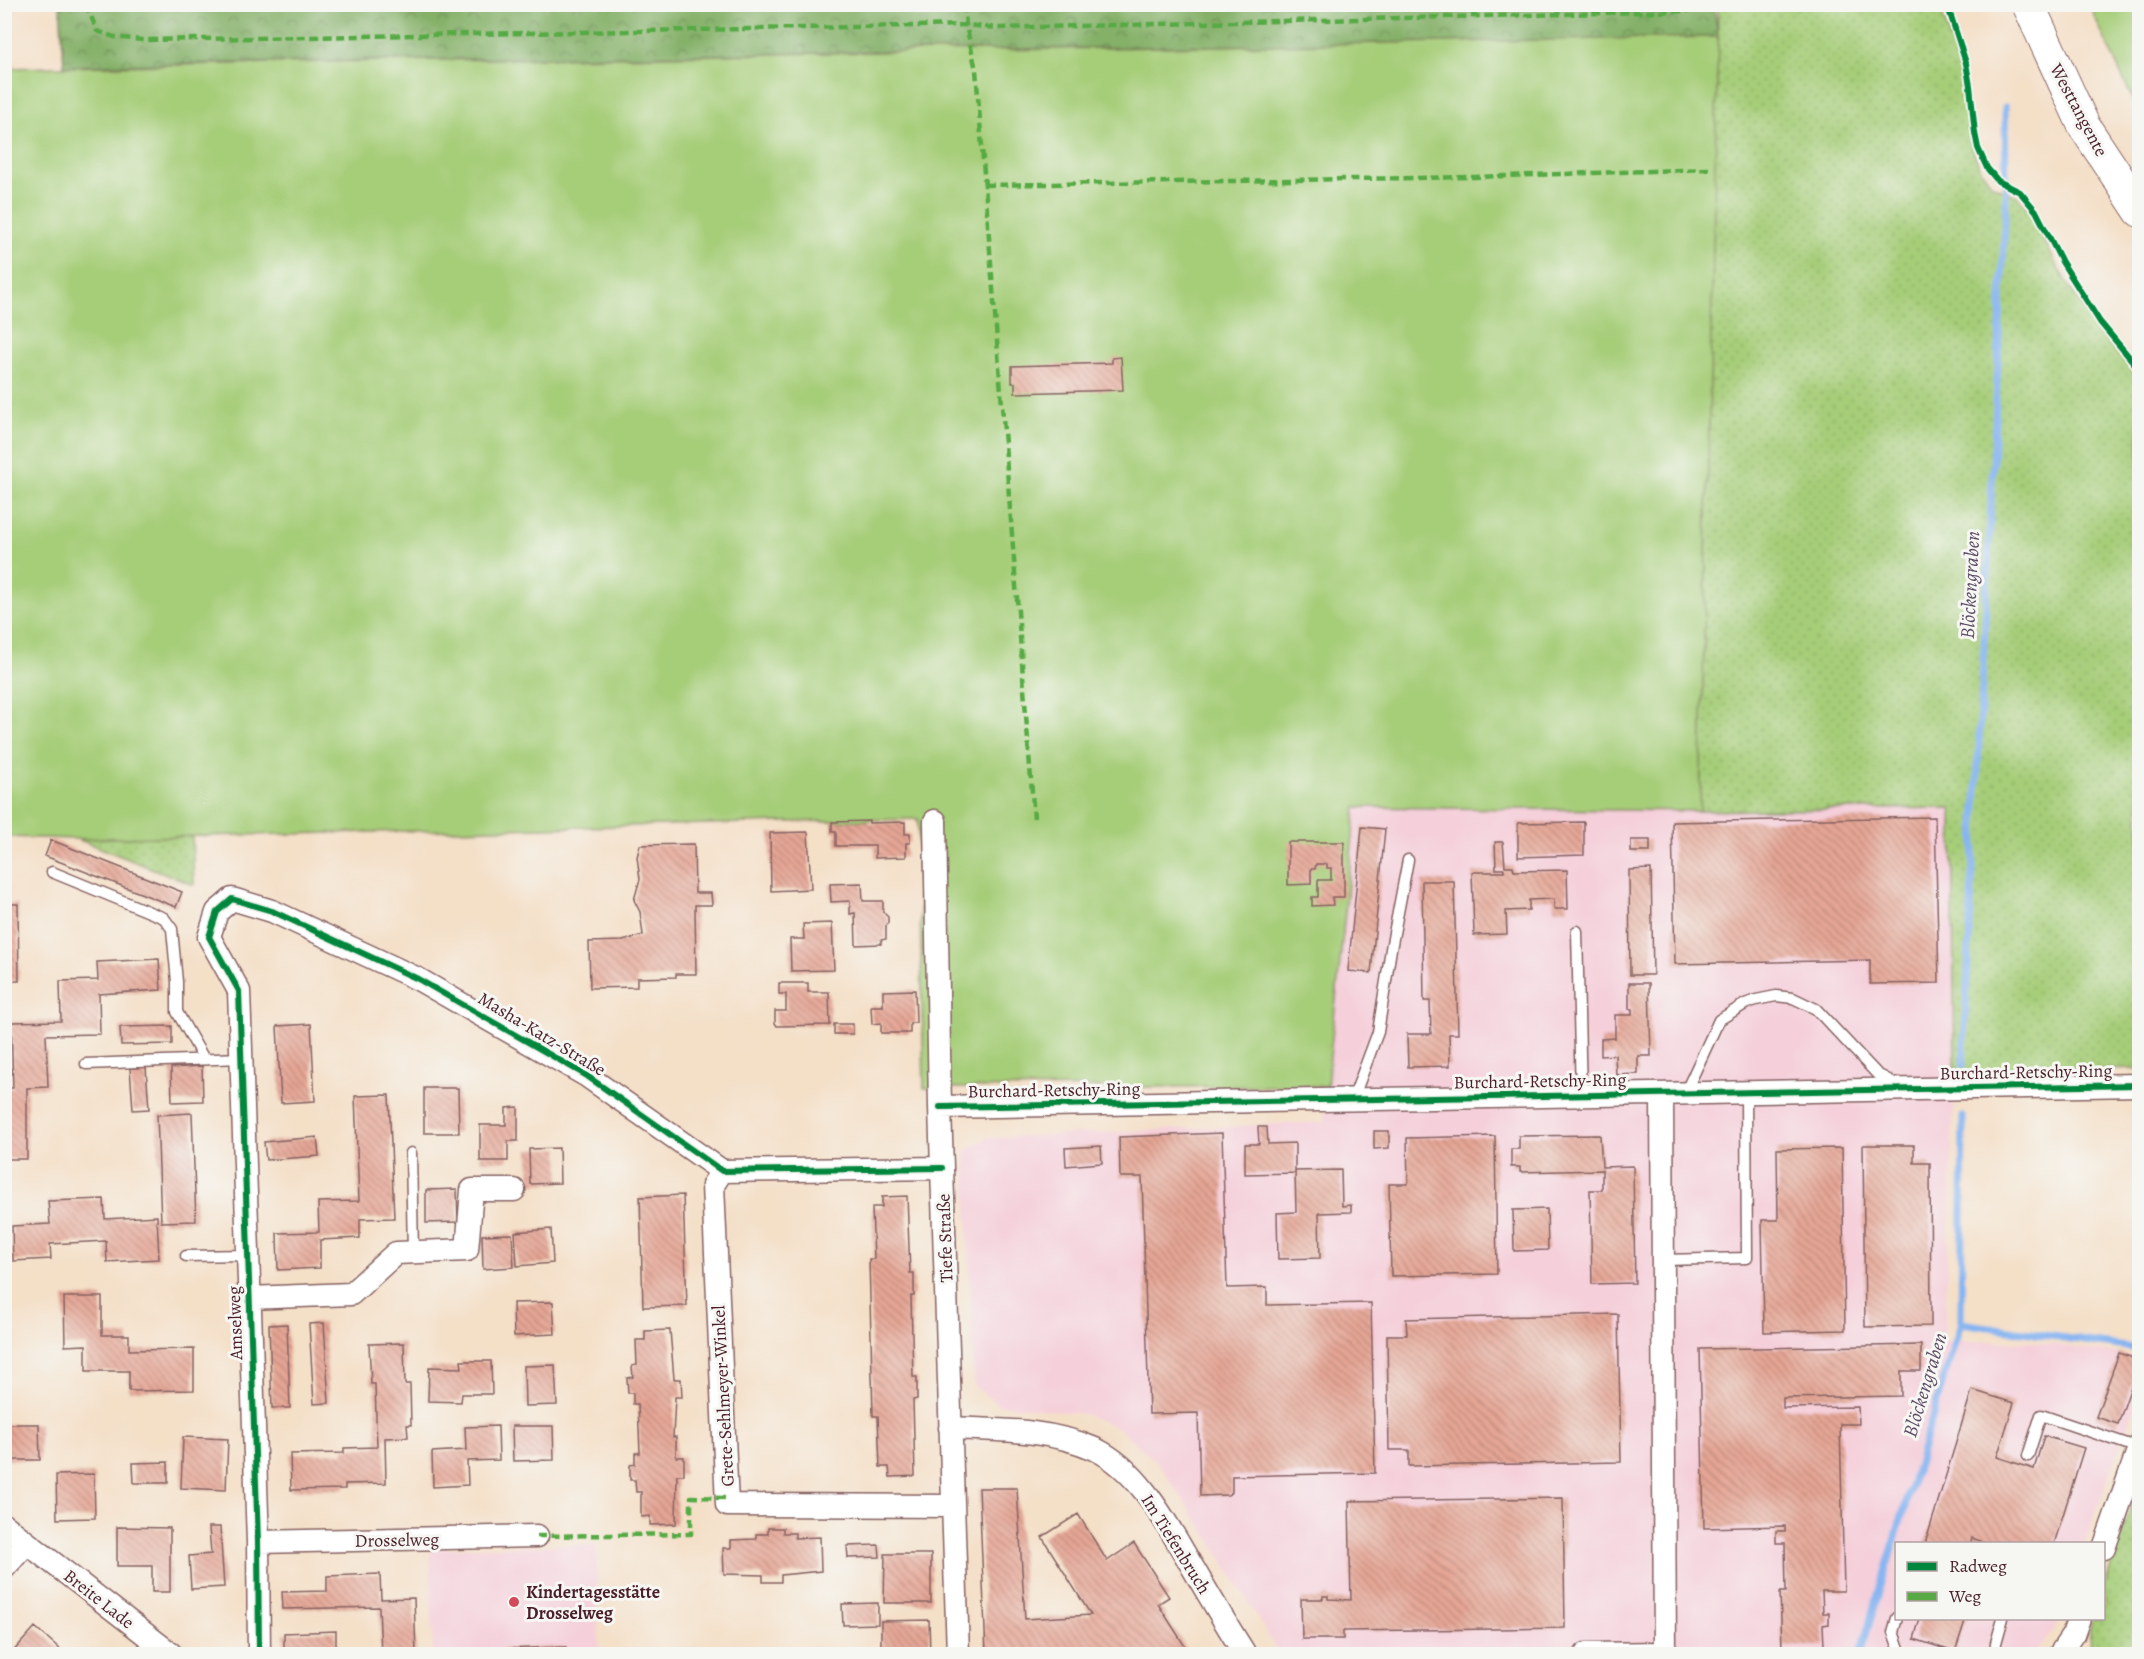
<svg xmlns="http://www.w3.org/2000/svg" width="2144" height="1659" font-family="Alegreya,serif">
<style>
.built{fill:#f5cfda}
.grass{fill:url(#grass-dots);stroke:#787652;stroke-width:1.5}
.forest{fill:url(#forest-crowns);stroke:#67684a;stroke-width:1.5}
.garden{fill:#a6cd78;stroke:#787652;stroke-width:1.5}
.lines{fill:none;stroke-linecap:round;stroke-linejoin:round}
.stream{stroke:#87b5f1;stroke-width:7}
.building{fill:url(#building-back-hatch)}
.lane-casing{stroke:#866262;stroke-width:13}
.street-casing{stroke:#866262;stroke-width:25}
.secondary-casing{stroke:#866262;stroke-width:34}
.lane{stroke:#fff;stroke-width:10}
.street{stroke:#fff;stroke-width:22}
.secondary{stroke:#fff;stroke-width:32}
.quiet{stroke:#57aa44;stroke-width:4.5;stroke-dasharray:9 4.5;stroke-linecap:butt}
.cycleway-casing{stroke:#f6f6f2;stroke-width:10}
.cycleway{stroke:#00873e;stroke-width:6}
.poi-dot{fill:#d1495b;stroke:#f6f6f2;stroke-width:2}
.labels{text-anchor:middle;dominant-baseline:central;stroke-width:6;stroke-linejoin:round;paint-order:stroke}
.street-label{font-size:18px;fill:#4a1f2b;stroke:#f6f6f2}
.poi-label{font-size:18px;font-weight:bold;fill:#4a1f2b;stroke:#f6f6f2;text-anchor:start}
.water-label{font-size:20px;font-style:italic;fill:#5c4c66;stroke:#f6f6f2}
</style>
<defs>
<pattern id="grass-dots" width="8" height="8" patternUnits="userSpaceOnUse" patternTransform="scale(1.5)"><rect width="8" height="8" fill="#a6cd78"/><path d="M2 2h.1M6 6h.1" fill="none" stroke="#90b068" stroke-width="1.8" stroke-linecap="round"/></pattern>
<pattern id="forest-crowns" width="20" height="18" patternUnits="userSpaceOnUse" patternTransform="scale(1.5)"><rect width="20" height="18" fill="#84b068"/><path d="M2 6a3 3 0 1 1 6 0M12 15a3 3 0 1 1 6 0" fill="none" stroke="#6e8f56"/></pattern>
<pattern id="building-back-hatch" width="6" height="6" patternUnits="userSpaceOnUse" patternTransform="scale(1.5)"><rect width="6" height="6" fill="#e6a695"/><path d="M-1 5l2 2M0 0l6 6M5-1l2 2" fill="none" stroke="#bc877a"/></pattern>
</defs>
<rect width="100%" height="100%" fill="#f6f6f2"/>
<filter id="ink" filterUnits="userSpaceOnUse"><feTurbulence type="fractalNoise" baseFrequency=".0167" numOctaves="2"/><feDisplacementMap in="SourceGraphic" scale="12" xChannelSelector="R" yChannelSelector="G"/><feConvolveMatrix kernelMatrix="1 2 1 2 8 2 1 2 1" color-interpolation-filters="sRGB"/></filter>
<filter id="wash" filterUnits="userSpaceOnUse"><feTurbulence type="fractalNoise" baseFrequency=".008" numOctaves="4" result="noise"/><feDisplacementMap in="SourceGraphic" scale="24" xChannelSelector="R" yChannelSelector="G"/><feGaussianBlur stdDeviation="1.35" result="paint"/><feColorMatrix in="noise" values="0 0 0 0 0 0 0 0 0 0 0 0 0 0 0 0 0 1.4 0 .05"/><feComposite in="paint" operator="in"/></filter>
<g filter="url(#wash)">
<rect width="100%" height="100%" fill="#f4dfc7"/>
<path class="built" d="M1356,807L1700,811L1952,808L1955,1074L1944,1341L2035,1342L2139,1357V1393L2085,1543L1896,1544V1618L2058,1619L2054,1630L2033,1654H1279L1213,1544L1159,1464L1117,1427L1084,1414L997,1404L974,1386L965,1151L987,1138L1324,1122Z
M596,1544L599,1654H433L430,1549Z"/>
<path class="grass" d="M1718,5H1939L1959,65L1972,149L1982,171L1992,185L2017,196L2033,214L2057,267L2096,328L2139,379V1069L1955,1074L1952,808L1700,811Z
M192,836L194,885L77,839Z
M2139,1482V1654H2089L2090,1627L2093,1619L2104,1618V1587Z"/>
<path class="forest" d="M1714,4L1718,37L64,66L60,5Z"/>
<path class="garden" d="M2089,5H2139V113Z
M1718,37L1700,811L1356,807L1327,1086L924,1088L918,819L77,839L5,837L4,68Z"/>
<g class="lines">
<path class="stream" d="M1963,1065L2006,201L2005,107
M1961,1323L2140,1349
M1860,1654L1961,1323L1963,1117"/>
</g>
<g id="blocks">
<path class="building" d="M1121,357L1123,390L1015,393V383H1012V366L1112,363V358Z
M1935,817L1939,983L1870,984V960L1675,964L1672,822Z
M869,821V823L905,822V834H910V843H906V857L875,858V846H836V832H832V822Z
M1584,822V855L1518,857V823Z
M1362,827L1385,829L1371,973L1348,971Z
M808,832L811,889L771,891L770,833Z
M51,840L182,892L176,907L45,856Z
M1631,840H1650V852H1631Z
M1288,842H1344V897H1332L1333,905L1312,906V897H1318V880H1331V868H1327V864H1316L1315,869H1311V884L1288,885Z
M1495,842H1503L1505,866H1513L1514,871L1567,870L1568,909H1554V899L1529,900V910L1506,911L1507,934L1474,935L1472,872H1504V869H1496Z
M694,844L695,893H711L712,905H695L696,974H676V977L637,978V987L590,988L589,942L623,941L643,935L640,912L634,900L640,879L637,857L640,845Z
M1651,869L1653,975H1630L1629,870Z
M1422,881H1454L1458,1034H1449L1450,1066L1408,1067L1407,1034H1431L1430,1001H1424Z
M862,883L863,901H883V912L888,917V922L886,926V939L881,940V944L856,945L855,913L850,914V901L831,902L830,884Z
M4,904H18L19,981H4Z
M832,923L834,970L791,971L790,939H804L803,924Z
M159,959L161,990L99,994L100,1034L46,1035L48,1087L27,1088V1159H4V1088H13L11,1022L61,1021L60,981L98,980L97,962Z
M779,983H808V992H829L830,1025L777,1026L775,1023V1011H786V994H779Z
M1629,983H1649L1651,1056H1638V1074L1616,1075L1615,1055L1601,1056V1039L1615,1038V1015H1632V1009H1629Z
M915,990L916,1023H910V1033H881V1023L872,1024L871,1006H883V991Z
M311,1024L315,1101L281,1103L277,1026Z
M834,1024H853V1034H834Z
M172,1026V1044L121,1045L120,1027Z
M202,1066L203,1101L172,1102L171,1068Z
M146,1067L149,1109L133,1110L130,1068Z
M424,1088H458L459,1133H424Z
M389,1095L394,1218L360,1219V1238L320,1240V1268L278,1270L277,1233L319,1232L318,1202L359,1201L355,1096Z
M518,1107V1141H508V1161H480V1125H506V1108Z
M192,1113L196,1221L161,1222L157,1115Z
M1258,1127H1267L1268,1144L1295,1143V1173L1245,1174V1144H1259Z
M1374,1131H1389V1148L1374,1149Z
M1222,1133L1227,1288L1267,1287V1305L1371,1303L1375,1473L1232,1476V1492L1228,1495L1200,1496L1198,1413L1149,1414L1142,1177H1120L1119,1137Z
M1600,1135L1602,1167L1633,1166L1635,1283L1592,1284L1590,1190H1602V1170L1520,1172V1167H1511V1149H1519V1136Z
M1495,1136L1497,1274L1391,1276L1389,1184H1408L1407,1138Z
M317,1137L319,1156L266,1160L264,1142Z
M1863,1145H1914V1163H1930L1931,1326L1865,1327Z
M1101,1146L1102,1163L1066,1166L1065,1148Z
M559,1148L560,1183L530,1184L529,1149Z
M1842,1148L1845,1330L1764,1332L1762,1220H1778L1777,1149Z
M1341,1170L1342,1206L1351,1205V1212L1319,1213L1320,1258L1278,1259L1277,1213L1296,1212L1295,1171Z
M457,1189L458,1222L426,1223V1190Z
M683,1195L687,1306L643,1307L640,1197Z
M907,1196L910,1273H914V1296H911L913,1377H917V1399L913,1400L915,1476L890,1477L889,1467H880L878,1416H873L869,1259H874L872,1207H882V1197Z
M104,1199L105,1219L157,1216L159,1259L107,1262L106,1241L50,1244L51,1259L13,1261L12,1226L50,1224L48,1201Z
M1547,1209L1548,1250L1514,1251L1513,1210Z
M551,1229L553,1263L517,1266L515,1232Z
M512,1234L514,1267L483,1269L482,1235Z
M64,1297H102V1335H129V1350L194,1349V1390L129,1391V1371H86V1345L65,1346Z
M553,1302L555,1334L514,1336L513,1303Z
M1618,1314L1621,1462L1409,1466V1450H1389L1387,1335H1407L1406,1319Z
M324,1323L329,1403L314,1404L309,1324Z
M287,1324L290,1408H272L269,1325Z
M670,1330L674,1379H681L682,1397H675L673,1437H676V1457H684V1475H677L676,1524L650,1525V1516L641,1517V1492H636L635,1480H630V1465L635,1464V1453H640L638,1404H633V1393H628L627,1378L633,1377L632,1366L637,1365L636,1340H645V1331Z
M404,1343L405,1384H410L411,1425H407L408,1437L385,1438L386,1483L345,1484V1489L291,1490L290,1454L344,1453V1448L377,1447L375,1384H371L369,1344Z
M1921,1345V1371H1901V1396L1783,1398V1408L1858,1407L1859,1424H1840L1844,1591H1822L1823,1613H1829V1624L1823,1625L1824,1646L1782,1647L1780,1592H1786L1785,1543H1776V1531H1785V1526L1704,1528L1700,1349Z
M2119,1353L2139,1360V1364L2118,1424L2096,1417Z
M461,1361H491L492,1394H462L461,1402L428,1401L429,1367L462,1368Z
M555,1365L557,1405L525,1406L524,1366Z
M1972,1390L2014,1403L1997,1457L2034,1469L2044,1436L2084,1448L2054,1544H1989L1972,1538L1970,1544H1925Z
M4,1424H39L40,1460H4Z
M498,1426L499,1460L467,1461L468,1485L433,1487L432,1452L466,1450L465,1427Z
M512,1426H553L554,1460L513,1461Z
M183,1437L228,1439L226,1490L181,1488Z
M168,1462V1483H134L133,1463Z
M94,1474L95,1518L57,1519L56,1475Z
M979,1488H1017L1025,1619L1091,1615L1042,1537L1078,1514L1107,1561L1134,1543L1169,1597L1158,1604L1190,1654H986Z
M1563,1498L1565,1628L1343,1631V1639H1302L1301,1599H1323V1596H1328V1599L1351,1600L1349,1501Z
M117,1527L170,1528V1592H152V1566H117Z
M209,1527H220L224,1587L191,1589L189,1556L211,1554Z
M768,1528H783V1533H795V1538L820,1537L821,1571L781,1575V1582H763V1575L724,1574L723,1548H731V1540L756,1539V1534H768Z
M879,1545L880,1557L848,1558L847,1546Z
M885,1554H931V1603H884Z
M380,1574L381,1599L414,1598L416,1654H381L379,1607L283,1609L282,1592L327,1591V1576Z
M878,1603V1624L843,1625L842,1604Z
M1920,1618H1966L1955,1652L1914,1639Z
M929,1620L930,1654H881V1621Z
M35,1627L60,1649L55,1654H11Z
M336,1631V1649L284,1650V1633Z
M566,1647V1654H502V1649Z"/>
</g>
</g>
<g filter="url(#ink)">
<use href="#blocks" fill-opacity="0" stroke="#866262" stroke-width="1.5"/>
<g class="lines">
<defs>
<path id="lane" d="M52,872L164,918L172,929L177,982V1012L204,1059
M1577,931L1581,1095
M86,1064L241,1058
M1685,1093L1719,1020L1745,1004L1756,1000L1776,996L1793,998L1816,1009L1877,1074L1898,1085
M1353,1099L1378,1032L1391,949L1408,860
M411,1153L413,1252
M186,1256L247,1255
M1663,1260L1747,1258L1746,1093
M2028,1456L2041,1415L2139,1448
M1897,1618L1893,1632L1901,1654
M1995,1654L1996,1643L2003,1618"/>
<path id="street" d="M935,821L940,1107L958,1654
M1662,1094L1665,1653
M940,1107L2140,1085
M722,1171L713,1185L727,1505L953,1506
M249,1298L351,1294L396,1253L467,1250L472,1190H514
M950,1428C998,1430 1050,1429 1095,1449C1141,1471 1168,1526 1193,1568C1210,1597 1227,1626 1245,1654
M4,1525L171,1654
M258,1542L537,1536
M2104,1548L2140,1445
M4,1568L27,1543
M259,1654L258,1542L239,991L209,937L217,912L232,899L272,911L418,979L587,1076L722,1171L942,1168
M1586,1654L1665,1653
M2060,1654L2073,1635L2079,1618"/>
<path id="secondary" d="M2028,4L2084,126L2140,211"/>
</defs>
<use href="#lane" class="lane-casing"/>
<use href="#street" class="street-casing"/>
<use href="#secondary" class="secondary-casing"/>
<use href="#lane" class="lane"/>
<use href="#street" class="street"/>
<use href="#secondary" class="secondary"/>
<path class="quiet" d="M88,4L89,11L97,31L114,37L142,40L966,25L997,28L1688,11L1694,4
M964,4L966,25L976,70L1034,818
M985,185L1474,177L1709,169
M537,1536L691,1534V1497L727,1498"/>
<defs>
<path id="cycleway" d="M1947,4L1966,63L1970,86L1975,133L1978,148L1987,168L1998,181L2020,192L2036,211L2062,262L2100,322L2140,370
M940,1107L2140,1085
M259,1654L258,1542L239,991L209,937L217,912L232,899L272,911L418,979L587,1076L722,1171L942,1168"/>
</defs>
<use href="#cycleway" class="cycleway-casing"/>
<use href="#cycleway" class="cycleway"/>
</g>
</g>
<circle class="poi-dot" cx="514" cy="1602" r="6"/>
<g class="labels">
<g class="street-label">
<text transform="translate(2079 110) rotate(62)">Westtangente</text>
<text transform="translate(542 1034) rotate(31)">Masha-Katz-Straße</text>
<text transform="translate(2026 1072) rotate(-1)">Burchard-Retschy-Ring</text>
<text transform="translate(1540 1081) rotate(-1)">Burchard-Retschy-Ring</text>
<text transform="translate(1054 1090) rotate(-1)">Burchard-Retschy-Ring</text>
<text transform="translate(945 1238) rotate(-92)">Tiefe Straße</text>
<text transform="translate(235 1323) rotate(-92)">Amselweg</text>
<text transform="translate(723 1396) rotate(-93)">Grete-Sehlmeyer-Winkel</text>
<text transform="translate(397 1540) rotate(-1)">Drosselweg</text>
<text transform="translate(1176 1544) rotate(58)">Im Tiefenbruch</text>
<text transform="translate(99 1599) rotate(38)">Breite Lade</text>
</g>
<g class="poi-label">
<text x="526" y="1592">Kindertagesstätte<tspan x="526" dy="21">Drosselweg</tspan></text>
</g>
<g class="water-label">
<text transform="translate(1970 585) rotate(-87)">Blöckengraben</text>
<text transform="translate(1925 1385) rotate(-73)">Blöckengraben</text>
</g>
</g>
<rect width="2144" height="1659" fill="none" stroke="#f6f6f2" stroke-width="24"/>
<rect x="1895" y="1542" width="210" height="78" fill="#f6f6f2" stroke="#b1a0a2" stroke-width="1.5"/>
<rect x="1907" y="1562" width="30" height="9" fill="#00873e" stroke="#b1a0a2" stroke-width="1.5"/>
<text x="1949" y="1572" font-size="18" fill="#4a1f2b">Radweg</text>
<rect x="1907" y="1592" width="30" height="9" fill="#57aa44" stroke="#b1a0a2" stroke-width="1.5"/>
<text x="1949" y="1602" font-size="18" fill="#4a1f2b">Weg</text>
</svg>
